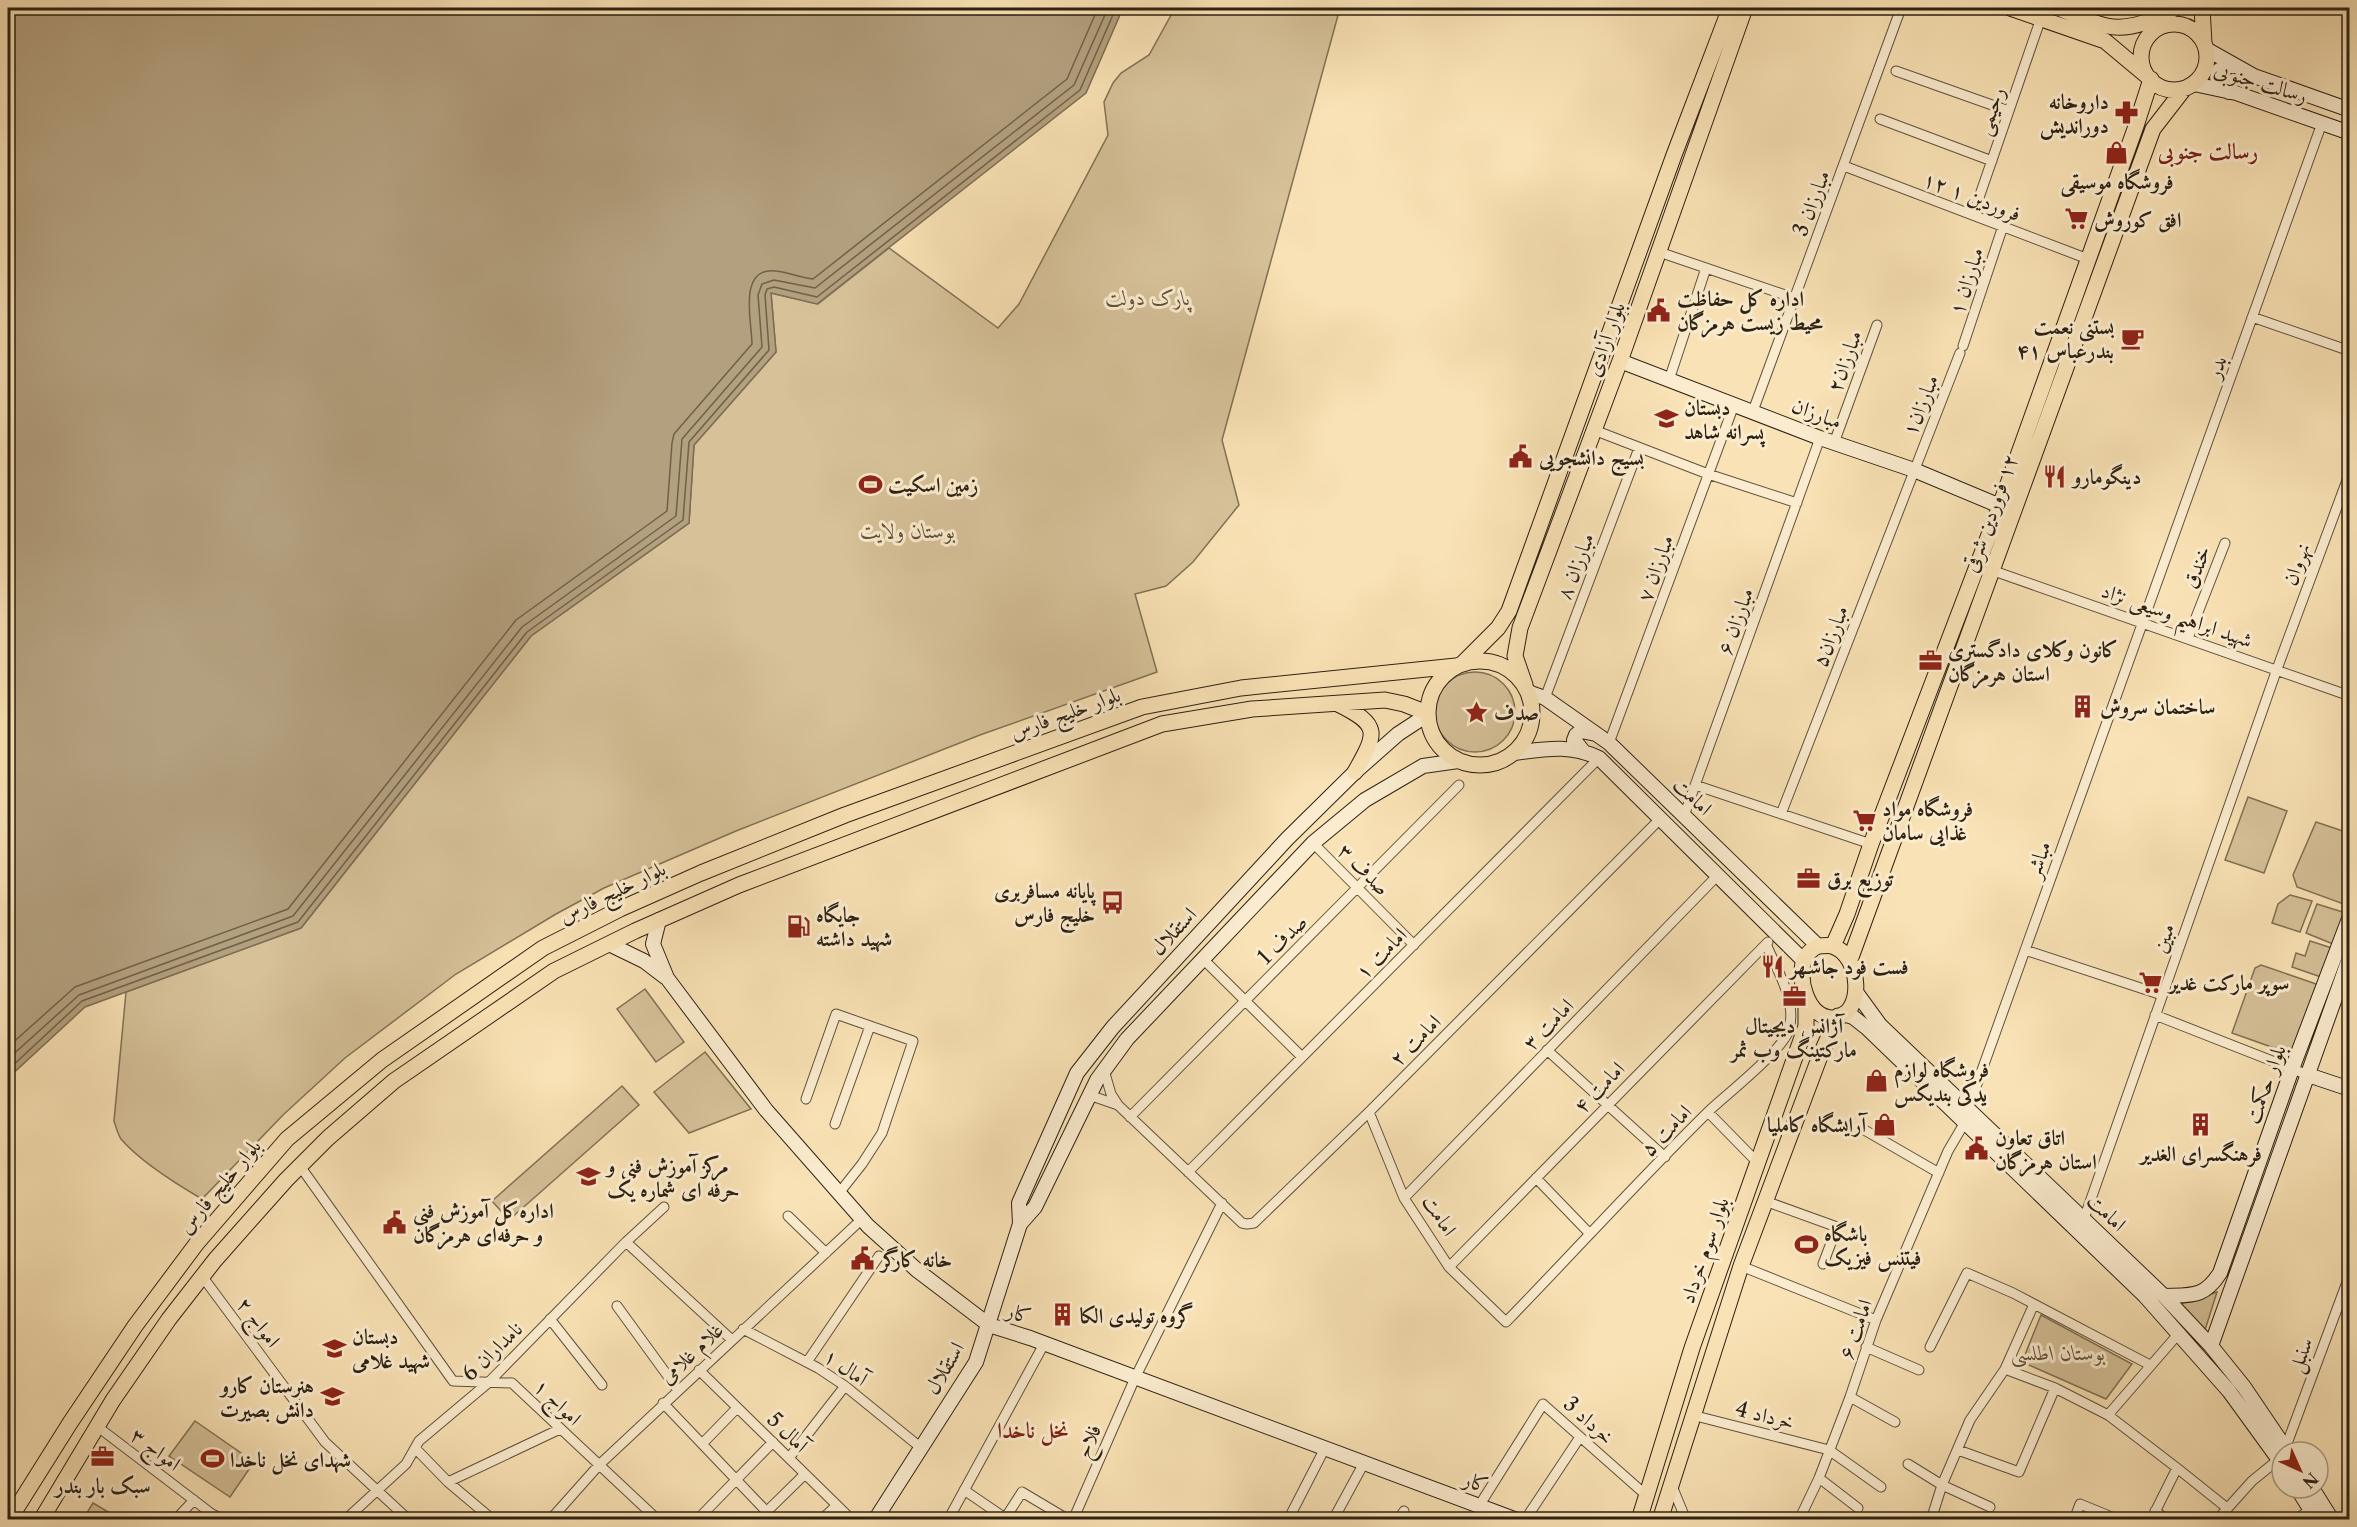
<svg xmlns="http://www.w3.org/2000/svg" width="2357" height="1527" font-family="'Libre Caslon Text',Amiri,serif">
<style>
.green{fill:#d6c199;stroke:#817156;stroke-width:1.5}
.water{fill:#b3a07e;stroke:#7d6d53;stroke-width:1.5}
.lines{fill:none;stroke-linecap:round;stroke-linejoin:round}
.shore{stroke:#706048;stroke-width:1.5}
.stream{stroke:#7d6d53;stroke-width:3}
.street-casing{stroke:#5f513c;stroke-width:11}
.secondary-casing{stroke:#2c2113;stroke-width:16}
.primary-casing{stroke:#2c2113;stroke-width:17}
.street{stroke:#fbeccf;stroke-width:9}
.secondary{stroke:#fbeccf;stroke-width:14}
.primary{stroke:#f9e2b5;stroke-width:15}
.labels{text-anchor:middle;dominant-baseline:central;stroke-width:6;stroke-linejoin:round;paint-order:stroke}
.street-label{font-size:21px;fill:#2c2113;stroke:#fbeccf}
.poi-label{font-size:21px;font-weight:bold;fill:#2c2113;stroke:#fbeccf;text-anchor:start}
.park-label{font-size:21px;font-style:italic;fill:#5f513b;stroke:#fbeccf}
.neighbourhood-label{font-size:22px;font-weight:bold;fill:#7a1f14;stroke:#fbeccf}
</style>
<rect width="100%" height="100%" fill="#f9e2b5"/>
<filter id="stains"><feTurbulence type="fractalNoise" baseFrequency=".00333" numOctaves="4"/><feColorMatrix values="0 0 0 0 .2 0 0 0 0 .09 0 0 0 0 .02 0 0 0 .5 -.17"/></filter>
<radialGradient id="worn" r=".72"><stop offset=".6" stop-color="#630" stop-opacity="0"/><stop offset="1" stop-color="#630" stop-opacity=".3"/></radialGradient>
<path class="green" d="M1175,8H1340L1222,440L1239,505L1193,562L1166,586L1135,594L1157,672L980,735L736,831L604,888L556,914L456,974L345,1058L283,1115L202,1199C178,1185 139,1160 121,1139C118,1135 116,1127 114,1121L126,992L301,928L531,636L689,523L694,445L776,352L771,293L818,304L889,248L998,328L1019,304L1108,135L1104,102L1113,83L1121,73L1149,55Z
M1435 712a40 40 0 1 1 80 0a40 40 0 1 1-80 0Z
M2248,797L2287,811L2264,873L2225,860Z
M2316,822L2349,833V906L2297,887L2293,875Z
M2290,895L2312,901L2300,932L2272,923L2278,904Z
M2317,904L2346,913L2333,944L2306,933Z
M2310,941L2332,948L2321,977L2292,967L2296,953L2305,956Z
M2261,965L2319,985L2294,1055L2232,1033L2255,968Z
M645,989L684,1042L656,1062L617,1009Z
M705,1052L751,1109L689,1133L654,1092Z
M622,1086L639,1105L509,1220L492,1201Z
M2217,1292L2205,1330L2180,1304Z
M2041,1315L2132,1364L2106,1399L2022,1362Z
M195,1421L254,1462L230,1497L169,1456Z
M93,1503L120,1519H83Z"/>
<path class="water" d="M8,8H1123L1086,93L817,304L771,293L776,352L694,445L689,523L531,636L301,928L85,1007L8,1078Z"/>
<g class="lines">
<path class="shore" d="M8,1047L75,987L288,909L516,620L667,511L672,443L674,434L752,344C752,323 737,266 776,271C788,272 801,278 813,279L1067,79L1098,8
M8,1059L79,995L293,916L522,627L676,516L682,439L762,347L758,295L762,284L774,280L815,288L1074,85L1108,8
M8,1070L82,1001L298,922L527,632L683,520L689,442L769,350L765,295L767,289L774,287L817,297L1080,90L1116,8"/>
<path class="stream" d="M2046,8L2054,10"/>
<defs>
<path id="street" d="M1896,71L2009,111
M1880,119L1992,161
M1844,166L2088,259
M1973,215L2041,18
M1659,252L1794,298
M2252,317L2350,351
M1963,346L2003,226
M1669,380L1706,268
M1753,411L1901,8
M1594,430L1708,474L1797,503
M1834,443L1877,325
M1991,570L2350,696
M2188,638L2225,543
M1545,698L1639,448
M1609,743L1734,405
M1695,785L1871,844
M1781,814L1960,353
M1684,816L1820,438
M1313,843L1414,945
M2025,950L2162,995
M1203,959L1302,1057
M2155,1015L2308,1075
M1547,1050L1665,1157
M1104,1070L1111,1094L1118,1105L1242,1223L1247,1224L1254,1223L1369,1112L1660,819
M1089,1095L1118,1105
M806,1099L836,1014L913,1041L882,1133L862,1164L839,1193
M1968,1109L2322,123
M1369,1112L1404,1198L1449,1267L1506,1322C1574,1252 1640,1179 1709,1111C1727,1094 1783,1050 1789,1030C1797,1001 1777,970 1766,944
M1708,1112L1757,1162
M1130,1117L1459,785
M835,1124L870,1026
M1861,1128L1939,1173
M300,1166L453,1381L512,1383L658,1520
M1188,1172L1599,758
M1536,1178L1590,1234
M1404,1198L1717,876
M1765,1201L1837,1227L1823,1264
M788,1216L826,1253
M2084,1219L2277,669L2350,472
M626,1242L732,1340
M1741,1266L1876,1320
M1449,1267L1768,942
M202,1276L325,1442L409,1520
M617,1306L678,1390
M550,1319L602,1385
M743,1329L818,1368L845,1386L920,1447
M1866,1347L1919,1370
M1930,1347L1967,1273L2013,1293L2150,1365
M807,1362L879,1256
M2005,1369L2055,1388L2108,1415
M699,1370L852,1520
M1850,1397L1895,1422
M663,1403L766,1511
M1692,1415L1829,1450L1881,1487
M98,1427L212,1514L224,1520
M702,1444L737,1408
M415,1448L448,1482L493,1520
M2285,1449L2350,1274
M1958,1450L2019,1472L2055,1388
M789,1458L845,1386
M1908,1464L1942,1485L1990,1507
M2177,1468L2227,1508
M1819,1478L1858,1508
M448,1482L560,1429
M1672,1486L1686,1520
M964,1490L1005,1518
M1479,1506L1543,1404L1647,1496
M2155,1511L2167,1520
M175,1520L194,1500
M345,1520L406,1464L419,1441L488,1383L626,1242L664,1207
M550,1520L599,1465L862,1219
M697,1520L773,1442
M758,1520L805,1474
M821,1520L837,1505
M948,1520L1044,1344
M1004,1520L1022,1492L1069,1520
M1073,1520L1135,1378L1222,1203
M1288,1520L1325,1448
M1333,1520L1364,1463
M1398,1520L1404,1511
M1525,1520L1580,1437
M1799,1520L1819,1478L1850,1397L1876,1320L1948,1151L1965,1122
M1931,1520L1942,1485L1970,1420L2005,1369L2034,1304
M2074,1520L2080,1504L2119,1520
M2151,1520L2177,1468L2108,1415L2180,1332
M2217,1520L2252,1481L2279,1459
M2294,1520L2311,1510"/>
<path id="secondary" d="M2206,49L2254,76L2350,110
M2194,84L2236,93L2350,133
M2229,92C2220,86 2214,81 2219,70L2233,65
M1620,361L1820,438L1914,470L2000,506
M1528,692L1545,698L1609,743L1818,946
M1583,751L1574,740L1576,735L1581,731L1596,734
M1514,753C1546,749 1569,744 1599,758L1803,960
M659,920L653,944L667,978L766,1110L868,1226L918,1271L989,1325L1030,1338L1517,1520
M609,944L644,961L665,977
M1856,992L1880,1025L2164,1296L2211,1346L2244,1387L2288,1452
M1843,1014L1853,1017L1867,1028L2145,1296L2229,1391L2282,1464
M2308,1075L2350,1089
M1020,1224L1035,1207L1097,1080L1127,1039L1203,959L1313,843L1365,800L1423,766L1458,761
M2164,1296C2192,1295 2204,1298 2220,1273L2292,1069L2350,916
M2211,1346L2350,956
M2297,1488L2317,1520
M2312,1488L2332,1520
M875,1520L976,1362L1020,1224L1019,1203L1077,1073L1113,1027L1287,839L1355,772L1398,734L1427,715"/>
<path id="primary" d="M2010,8L2105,41L2147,76
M2058,8C2074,14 2091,23 2107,26C2130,31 2157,19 2175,8
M2202,8L2204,43
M2141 57a33 33 0 1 1 66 0a33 33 0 1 1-66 0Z
M1428 713a52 52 0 1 1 104 0a52 52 0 1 1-104 0Z
M1463,663L1498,628L1509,611L1674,155L1730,8
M1525,685L1515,656L1520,628L1620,361L1745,8
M1338,704C1381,725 1377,733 1355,772
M1818,946C1822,946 1828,945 1832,946C1861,954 1866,1016 1833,1018C1807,1018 1796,977 1805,958C1808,952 1812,949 1818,946Z
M1833,946L1847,914L1871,844L2000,506L2136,126L2151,79
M1850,960L2153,129L2184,89
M9,1520L70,1423L135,1326L197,1243L287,1139L382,1060L543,948L620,909L701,873L845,815L1142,707L1241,688L1456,666
M41,1520L113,1400L169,1319L215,1260L286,1180L328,1138L394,1081L554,971L635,931L739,885L1162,724L1252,709L1385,700L1404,704L1427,713
M1639,1520L1692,1348L1806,1026V996
M1660,1520L1741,1266L1820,1056L1838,1016"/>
</defs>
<use href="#street" class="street-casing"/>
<use href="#secondary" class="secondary-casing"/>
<use href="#primary" class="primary-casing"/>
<use href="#street" class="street"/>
<use href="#secondary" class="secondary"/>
<use href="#primary" class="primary"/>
</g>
<defs>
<symbol id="pharmacy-bare" viewBox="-9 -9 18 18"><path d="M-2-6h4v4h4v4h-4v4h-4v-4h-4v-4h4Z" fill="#8f2418" stroke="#fbeccf" stroke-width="2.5" paint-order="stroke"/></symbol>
<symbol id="shop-bare" viewBox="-9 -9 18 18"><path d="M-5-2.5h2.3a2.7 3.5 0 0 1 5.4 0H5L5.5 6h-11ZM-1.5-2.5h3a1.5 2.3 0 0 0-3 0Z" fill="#8f2418" stroke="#fbeccf" stroke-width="2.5" paint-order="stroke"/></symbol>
<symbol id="supermarket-bare" viewBox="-9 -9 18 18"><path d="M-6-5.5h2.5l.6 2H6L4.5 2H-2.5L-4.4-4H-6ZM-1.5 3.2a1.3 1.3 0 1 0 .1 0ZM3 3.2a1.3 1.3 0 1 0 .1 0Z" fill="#8f2418" stroke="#fbeccf" stroke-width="2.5" paint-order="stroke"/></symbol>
<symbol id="civic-bare" viewBox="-9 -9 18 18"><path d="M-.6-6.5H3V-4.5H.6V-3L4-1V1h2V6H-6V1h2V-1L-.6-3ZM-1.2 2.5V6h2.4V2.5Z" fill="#8f2418" stroke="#fbeccf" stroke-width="2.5" paint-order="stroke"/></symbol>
<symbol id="cafe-bare" viewBox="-9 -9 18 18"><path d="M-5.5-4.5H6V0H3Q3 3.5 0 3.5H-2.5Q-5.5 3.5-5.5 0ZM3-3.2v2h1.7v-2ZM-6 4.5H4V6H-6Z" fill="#8f2418" stroke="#fbeccf" stroke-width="2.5" paint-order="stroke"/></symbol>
<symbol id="school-bare" viewBox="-9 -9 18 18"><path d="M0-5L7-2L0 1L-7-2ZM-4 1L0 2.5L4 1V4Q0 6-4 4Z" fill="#8f2418" stroke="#fbeccf" stroke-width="2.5" paint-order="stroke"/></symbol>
<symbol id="restaurant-bare" viewBox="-9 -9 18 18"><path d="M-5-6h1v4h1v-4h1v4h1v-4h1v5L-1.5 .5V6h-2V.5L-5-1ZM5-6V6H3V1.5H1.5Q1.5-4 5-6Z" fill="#8f2418" stroke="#fbeccf" stroke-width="2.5" paint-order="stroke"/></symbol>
<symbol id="stadium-bare" viewBox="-9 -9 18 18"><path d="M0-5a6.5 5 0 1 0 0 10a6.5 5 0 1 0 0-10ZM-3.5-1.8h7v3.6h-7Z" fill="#8f2418" stroke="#fbeccf" stroke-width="2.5" paint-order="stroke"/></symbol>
<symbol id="office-bare" viewBox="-9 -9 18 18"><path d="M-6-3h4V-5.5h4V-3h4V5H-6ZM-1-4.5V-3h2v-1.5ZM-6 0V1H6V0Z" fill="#8f2418" stroke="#fbeccf" stroke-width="2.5" paint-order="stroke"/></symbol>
<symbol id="building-bare" viewBox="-9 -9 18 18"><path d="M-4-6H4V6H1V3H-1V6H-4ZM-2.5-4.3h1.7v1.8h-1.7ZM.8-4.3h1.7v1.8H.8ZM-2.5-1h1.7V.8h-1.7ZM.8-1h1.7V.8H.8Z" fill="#8f2418" stroke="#fbeccf" stroke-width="2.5" paint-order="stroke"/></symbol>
<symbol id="sight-bare" viewBox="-9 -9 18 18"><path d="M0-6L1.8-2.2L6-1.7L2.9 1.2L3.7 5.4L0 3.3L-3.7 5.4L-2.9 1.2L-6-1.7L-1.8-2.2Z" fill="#8f2418" stroke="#fbeccf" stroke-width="2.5" paint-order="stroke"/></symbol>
<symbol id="bus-bare" viewBox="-9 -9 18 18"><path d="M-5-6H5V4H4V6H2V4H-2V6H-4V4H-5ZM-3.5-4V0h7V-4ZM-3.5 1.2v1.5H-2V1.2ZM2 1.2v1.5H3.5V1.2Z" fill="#8f2418" stroke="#fbeccf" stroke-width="2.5" paint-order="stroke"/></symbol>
<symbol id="fuel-bare" viewBox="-9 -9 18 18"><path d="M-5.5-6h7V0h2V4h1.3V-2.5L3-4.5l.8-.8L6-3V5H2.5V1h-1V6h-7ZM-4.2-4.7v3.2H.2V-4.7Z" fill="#8f2418" stroke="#fbeccf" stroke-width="2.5" paint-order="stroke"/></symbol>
</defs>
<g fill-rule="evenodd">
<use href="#pharmacy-bare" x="2110" y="96" width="33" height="33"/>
<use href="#shop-bare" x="2100" y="136" width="33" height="33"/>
<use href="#supermarket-bare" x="2060" y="202" width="33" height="33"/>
<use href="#civic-bare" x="1642" y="294" width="33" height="33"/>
<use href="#cafe-bare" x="2116" y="322" width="33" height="33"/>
<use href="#school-bare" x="1650" y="402" width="33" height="33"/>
<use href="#civic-bare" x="1504" y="440" width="33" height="33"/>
<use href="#restaurant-bare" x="2038" y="460" width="33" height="33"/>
<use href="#stadium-bare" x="854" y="468" width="33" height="33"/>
<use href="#office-bare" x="1914" y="644" width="33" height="33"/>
<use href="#building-bare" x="2066" y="690" width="33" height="33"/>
<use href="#sight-bare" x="1460" y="696" width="33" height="33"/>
<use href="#supermarket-bare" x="1848" y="804" width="33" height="33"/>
<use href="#office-bare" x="1792" y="862" width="33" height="33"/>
<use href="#bus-bare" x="1096" y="886" width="33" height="33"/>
<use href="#fuel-bare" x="782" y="910" width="33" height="33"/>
<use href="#restaurant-bare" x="1756" y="950" width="33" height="33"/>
<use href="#supermarket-bare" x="2134" y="966" width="33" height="33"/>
<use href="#office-bare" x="1778" y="980" width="33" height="33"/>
<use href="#shop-bare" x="1860" y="1064" width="33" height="33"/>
<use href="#shop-bare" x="1868" y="1108" width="33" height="33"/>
<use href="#building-bare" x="2184" y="1108" width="33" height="33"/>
<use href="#civic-bare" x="1960" y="1132" width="33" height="33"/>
<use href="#school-bare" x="572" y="1160" width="33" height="33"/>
<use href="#civic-bare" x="378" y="1206" width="33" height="33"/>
<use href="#stadium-bare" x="1790" y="1228" width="33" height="33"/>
<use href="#civic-bare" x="846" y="1242" width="33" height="33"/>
<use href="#building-bare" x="1046" y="1298" width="33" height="33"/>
<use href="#school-bare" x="318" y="1332" width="33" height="33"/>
<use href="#school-bare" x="316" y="1380" width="33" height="33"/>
<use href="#office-bare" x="86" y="1440" width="33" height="33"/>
<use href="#stadium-bare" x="196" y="1442" width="33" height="33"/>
</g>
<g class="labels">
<g class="street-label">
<text transform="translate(2261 82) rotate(17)">رسالت جنوبی</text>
<text transform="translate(1990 111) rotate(-71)">رحیمی</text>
<text transform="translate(1972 196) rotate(21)">۱۲ فروردین ۱</text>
<text transform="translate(1811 203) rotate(-69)">مبارزان 3</text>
<text transform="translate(1966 281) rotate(-72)">مبارزان ۱</text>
<text transform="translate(1605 339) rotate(-70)">بلوار آزادی</text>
<text transform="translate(1844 361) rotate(-70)">مبارزان۲</text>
<text transform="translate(2216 367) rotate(-70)">بدر</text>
<text transform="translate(1920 405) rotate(-68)">مبارزان۱</text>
<text transform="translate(1817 413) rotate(21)">مبارزان</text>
<text transform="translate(1990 513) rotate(-70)">١٢ فروردین شرقی</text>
<text transform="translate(2296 564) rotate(-70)">نهروان</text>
<text transform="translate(1575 566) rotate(-69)">مبارزان ۸</text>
<text transform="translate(2196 567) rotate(-69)">خندق</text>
<text transform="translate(1655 568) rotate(-70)">مبارزان ۷</text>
<text transform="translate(2177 615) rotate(19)">شهید ابراهیم وسیعی نژاد</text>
<text transform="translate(1735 621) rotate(-70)">مبارزان ۶</text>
<text transform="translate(1830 636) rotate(-69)">مبارزان۵</text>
<text transform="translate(1065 713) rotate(-20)">بلوار خلیج فارس</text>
<text transform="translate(1693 796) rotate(44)">امامت</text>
<text transform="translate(2038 859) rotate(-70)">مباشر</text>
<text transform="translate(1364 869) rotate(45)">صدف ۳</text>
<text transform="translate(612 892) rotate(-26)">بلوار خلیج فارس</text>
<text transform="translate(1173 931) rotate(-47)">استقلال</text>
<text transform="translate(2163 938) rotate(-71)">مبین</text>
<text transform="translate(1282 939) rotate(-45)">صدف 1</text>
<text transform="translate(1381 953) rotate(-45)">امامت ۱</text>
<text transform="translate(1548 1024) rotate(-46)">امامت ۳</text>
<text transform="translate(1415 1040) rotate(-45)">امامت ۲</text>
<text transform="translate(2265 1084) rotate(-70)">بلوار حکمت</text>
<text transform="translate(1599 1087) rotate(-46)">امامت ۴</text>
<text transform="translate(1666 1130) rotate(-46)">امامت ۵</text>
<text transform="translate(219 1186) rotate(-50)">بلوار خلیج فارس</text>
<text transform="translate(2107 1212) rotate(44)">امامت</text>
<text transform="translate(1440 1215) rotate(57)">امامت</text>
<text transform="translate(1704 1250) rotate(-71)">بلوار سوم خرداد</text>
<text transform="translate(1019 1313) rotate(18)">کار</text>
<text transform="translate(259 1322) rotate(53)">امواج ۲</text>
<text transform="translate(1855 1329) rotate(-70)">امامت ۶</text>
<text transform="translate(492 1351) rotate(-44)">نامداران 6</text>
<text transform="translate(691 1353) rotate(-43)">غلام غلامی</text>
<text transform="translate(2300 1355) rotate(-70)">سنبل</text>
<text transform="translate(846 1367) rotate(35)">آمال ۱</text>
<text transform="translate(944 1368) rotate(-60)">استقلال</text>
<text transform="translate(558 1402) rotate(44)">امواج ۱</text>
<text transform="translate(1765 1415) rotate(14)">خرداد 4</text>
<text transform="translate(1589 1420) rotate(42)">خرداد 3</text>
<text transform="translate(788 1432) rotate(44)">آمال 5</text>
<text transform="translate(1088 1441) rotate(-66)">فلاح</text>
<text transform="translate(156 1449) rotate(37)">امواج ۳</text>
<text transform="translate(1476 1482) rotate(20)">کار</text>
</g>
<g class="poi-label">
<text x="2109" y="101" text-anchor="end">داروخانه<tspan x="2109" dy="24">دوراندیش</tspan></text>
<text x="2117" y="181" text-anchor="middle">فروشگاه موسیقی</text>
<text x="2094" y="219">افق کوروش</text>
<text x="1677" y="298">اداره کل حفاظت<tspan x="1677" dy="24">محیط زیست هرمزگان</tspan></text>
<text x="2114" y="326" text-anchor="end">بستنی نعمت<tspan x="2114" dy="24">بندرعباس ۴۱</tspan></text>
<text x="1684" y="407">دبستان<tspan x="1684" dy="24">پسرانه شاهد</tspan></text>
<text x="1539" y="457">بسیج دانشجویی</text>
<text x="2073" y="476">دینگومارو</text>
<text x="888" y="484">زمین اسکیت</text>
<text x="1948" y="649">کانون وکلای دادگستری<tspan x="1948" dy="24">استان هرمزگان</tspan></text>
<text x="2100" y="706">ساختمان سروش</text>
<text x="1494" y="712">صدف</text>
<text x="1882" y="808">فروشگاه مواد<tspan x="1882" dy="24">غذایی سامان</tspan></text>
<text x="1827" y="878">توزیع برق</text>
<text x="1095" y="890" text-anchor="end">پایانه مسافربری<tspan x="1095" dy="24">خلیج فارس</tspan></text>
<text x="816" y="914">جایگاه<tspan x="816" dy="24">شهید داشته</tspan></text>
<text x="1790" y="966">فست فود جاشـهر</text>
<text x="2169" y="982">سوپر مارکت غدیر</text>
<text x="1794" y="1025" text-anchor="middle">آژانس دیجیتال<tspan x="1794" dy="24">مارکتینگ وب ثمر</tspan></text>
<text x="1894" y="1069">فروشگاه لوازم<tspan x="1894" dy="24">یدکی بندیکس</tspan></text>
<text x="1866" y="1124" text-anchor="end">آرایشگاه کاملیا</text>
<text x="1995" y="1137">اتاق تعاون<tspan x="1995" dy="24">استان هرمزگان</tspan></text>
<text x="2201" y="1153" text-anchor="middle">فرهنگسرای الغدیر</text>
<text x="607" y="1165">مرکز آموزش فنی و<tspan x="607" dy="24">حرفه ای شماره یک</tspan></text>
<text x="413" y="1210">اداره‌کل آموزش فنى<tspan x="413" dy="24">و حرفه‌اى هرمزگان</tspan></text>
<text x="1824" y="1233">باشگاه<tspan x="1824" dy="24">فیتنس فیزیک</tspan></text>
<text x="881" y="1259">خانه کارگر</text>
<text x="1080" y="1315">گروه تولیدی الکا</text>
<text x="352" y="1336">دبستان<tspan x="352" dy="24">شهید غلامی</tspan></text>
<text x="314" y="1385" text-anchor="end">هنرستان کارو<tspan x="314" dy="24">دانش بصیرت</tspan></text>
<text x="230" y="1459">شهدای نخل ناخدا</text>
<text x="103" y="1485" text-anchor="middle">سبک بار بندر</text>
</g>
<g class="park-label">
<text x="1148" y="297">پارک دولت</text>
<text x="908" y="530">بوستان ولایت</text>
<text x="2058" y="1352">بوستان اطلسی</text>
</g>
<g class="neighbourhood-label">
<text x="2208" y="151">رسالت جنوبی</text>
<text x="1033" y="1430">نخل ناخدا</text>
</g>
</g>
<rect width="2357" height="1527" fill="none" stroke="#f9e2b5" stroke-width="30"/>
<rect x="9" y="9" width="2339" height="1509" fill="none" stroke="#2c2113" stroke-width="3"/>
<rect x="15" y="15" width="2327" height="1497" fill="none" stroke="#2c2113" stroke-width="1.5"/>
<g transform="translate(2300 1470) rotate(135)"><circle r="28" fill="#fbeccf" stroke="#a89b84" stroke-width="1.5"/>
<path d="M0-4.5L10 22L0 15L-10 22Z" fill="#8f2418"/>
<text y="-9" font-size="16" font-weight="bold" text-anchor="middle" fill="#2c2113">N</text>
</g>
<rect width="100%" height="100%" filter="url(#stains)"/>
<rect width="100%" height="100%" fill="url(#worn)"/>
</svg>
